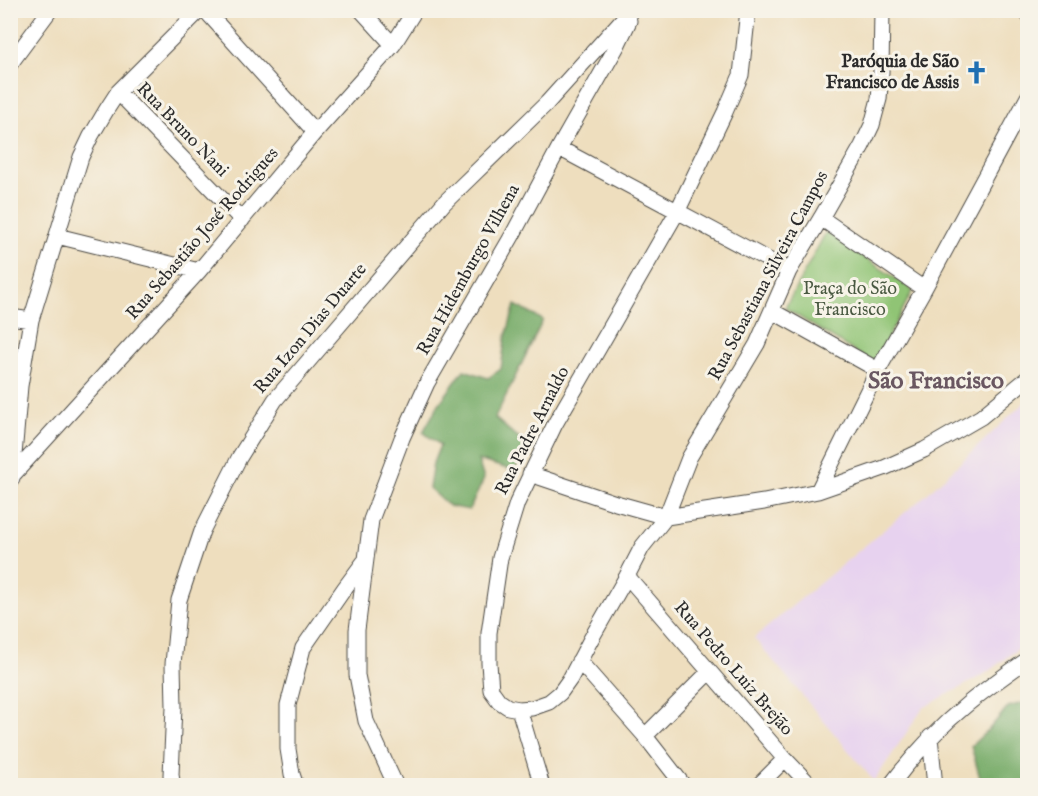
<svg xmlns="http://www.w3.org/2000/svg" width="1038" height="796" font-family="'IM FELL English',serif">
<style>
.built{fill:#e7d2ef}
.green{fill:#90c475;stroke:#5e7850;stroke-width:1.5}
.forest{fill:#74aa66;stroke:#506a48;stroke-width:1.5}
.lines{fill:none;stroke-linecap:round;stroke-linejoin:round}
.street-casing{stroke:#484641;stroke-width:17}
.street{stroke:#fff;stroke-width:15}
.labels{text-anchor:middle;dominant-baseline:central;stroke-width:6;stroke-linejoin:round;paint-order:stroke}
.poi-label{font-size:18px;font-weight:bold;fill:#2b2b2b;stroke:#f7f3e8;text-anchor:end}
.street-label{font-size:18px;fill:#2b2b2b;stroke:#f7f3e8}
.park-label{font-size:18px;fill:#495941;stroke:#f7f3e8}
.district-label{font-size:24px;font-weight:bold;fill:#6a5761;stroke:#f7f3e8}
</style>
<rect width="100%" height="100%" fill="#f7f3e8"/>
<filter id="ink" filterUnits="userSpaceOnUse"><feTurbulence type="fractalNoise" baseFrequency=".0167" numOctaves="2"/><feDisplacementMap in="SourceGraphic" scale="12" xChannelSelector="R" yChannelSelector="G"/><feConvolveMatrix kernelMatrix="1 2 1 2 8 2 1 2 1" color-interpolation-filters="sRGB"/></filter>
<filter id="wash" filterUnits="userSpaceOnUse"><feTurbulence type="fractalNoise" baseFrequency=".008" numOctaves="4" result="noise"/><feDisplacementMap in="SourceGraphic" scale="24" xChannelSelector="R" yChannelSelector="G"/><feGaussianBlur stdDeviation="1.35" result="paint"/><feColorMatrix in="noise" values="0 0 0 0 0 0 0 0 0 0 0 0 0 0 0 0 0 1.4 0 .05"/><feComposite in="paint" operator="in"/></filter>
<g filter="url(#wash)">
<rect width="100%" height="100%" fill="#eedebe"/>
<path class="built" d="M1027,400V642L985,674L923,708L874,781L754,638L926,495Z"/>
<path class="green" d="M826,232L913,290L874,364L785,308Z"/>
<path class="forest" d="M515,305L543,320L495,418L525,444L515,471L478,460L484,479L469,510L449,506L429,488L433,463L440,445L423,432L439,404L464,370L488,378L501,369L505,340Z
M1023,703L1027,711V785H984L980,778L971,746L990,728L1008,707Z"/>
</g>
<g filter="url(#ink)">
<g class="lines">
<defs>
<path id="street" d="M205,10L315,132
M361,10L393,45
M748,10L741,75L725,112L677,212L555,424L517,503L500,558L489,633V663L491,690L499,701L508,707L519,709L532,708L549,702L560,693L570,679L591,639L627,576L642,547L666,517L689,458L757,344L789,271L821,218L862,146L872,125L879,99L881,72L882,10
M1025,10L1028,14
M10,64L50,10
M118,92L242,220
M559,148L789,271
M821,218L924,289
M57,236L199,271
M772,311L878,370
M10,317L31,320
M530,474L616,503L666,517L764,502L818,491L884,468L924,450L981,417L1028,378
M12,476L199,271L315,132L393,45L415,10
M12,478L20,386L31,320L81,157L91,136L107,109L118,92L200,10
M818,491L878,370L924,289L1028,97
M627,576L785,759L811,786
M579,661L645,736L684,786
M519,709L542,786
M645,736L709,672
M930,737L935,786
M173,786L171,775L174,707L173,664L179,600L202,531L239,458L275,400L444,203L547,103L631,10
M296,786L292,774L288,749V705L303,648L344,589L364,562
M396,786L366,721L357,675V630L371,520L402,438L427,383L512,236L559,148L617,46L629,21
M758,786L785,759
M890,786C912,757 936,730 964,707C984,690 1006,675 1028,659"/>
</defs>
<use href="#street" class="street-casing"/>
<use href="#street" class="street"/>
</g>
</g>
<defs>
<symbol id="church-bare" viewBox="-9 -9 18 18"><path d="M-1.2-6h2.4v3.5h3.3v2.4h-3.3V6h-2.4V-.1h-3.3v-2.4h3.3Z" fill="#1f6fb2" stroke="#f7f3e8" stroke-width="2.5" paint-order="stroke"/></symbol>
</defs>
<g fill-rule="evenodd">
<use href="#church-bare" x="960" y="56" width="33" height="33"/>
</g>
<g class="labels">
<g class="poi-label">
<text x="959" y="62">Paróquia de São<tspan x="959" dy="21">Francisco de Assis</tspan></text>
</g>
<g class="street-label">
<text transform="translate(182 130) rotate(46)">Rua Bruno Nani</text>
<text transform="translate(203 234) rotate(-49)">Rua Sebastião José Rodrigues</text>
<text transform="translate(469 270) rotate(-61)">Rua Hidemburgo Vilhena</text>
<text transform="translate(769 276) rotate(-62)">Rua Sebastiana Silveira Campos</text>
<text transform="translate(311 329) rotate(-50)">Rua Izon Dias Duarte</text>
<text transform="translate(533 431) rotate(-63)">Rua Padre Arnaldo</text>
<text transform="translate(733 669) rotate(49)">Rua Pedro Luiz Brejão</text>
</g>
<g class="park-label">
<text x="850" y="289">Praça do São<tspan x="850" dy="21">Francisco</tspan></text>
</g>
<g class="district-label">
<text x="936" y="381">São Francisco</text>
</g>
</g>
<rect width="1038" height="796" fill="none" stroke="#f7f3e8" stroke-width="36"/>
</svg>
